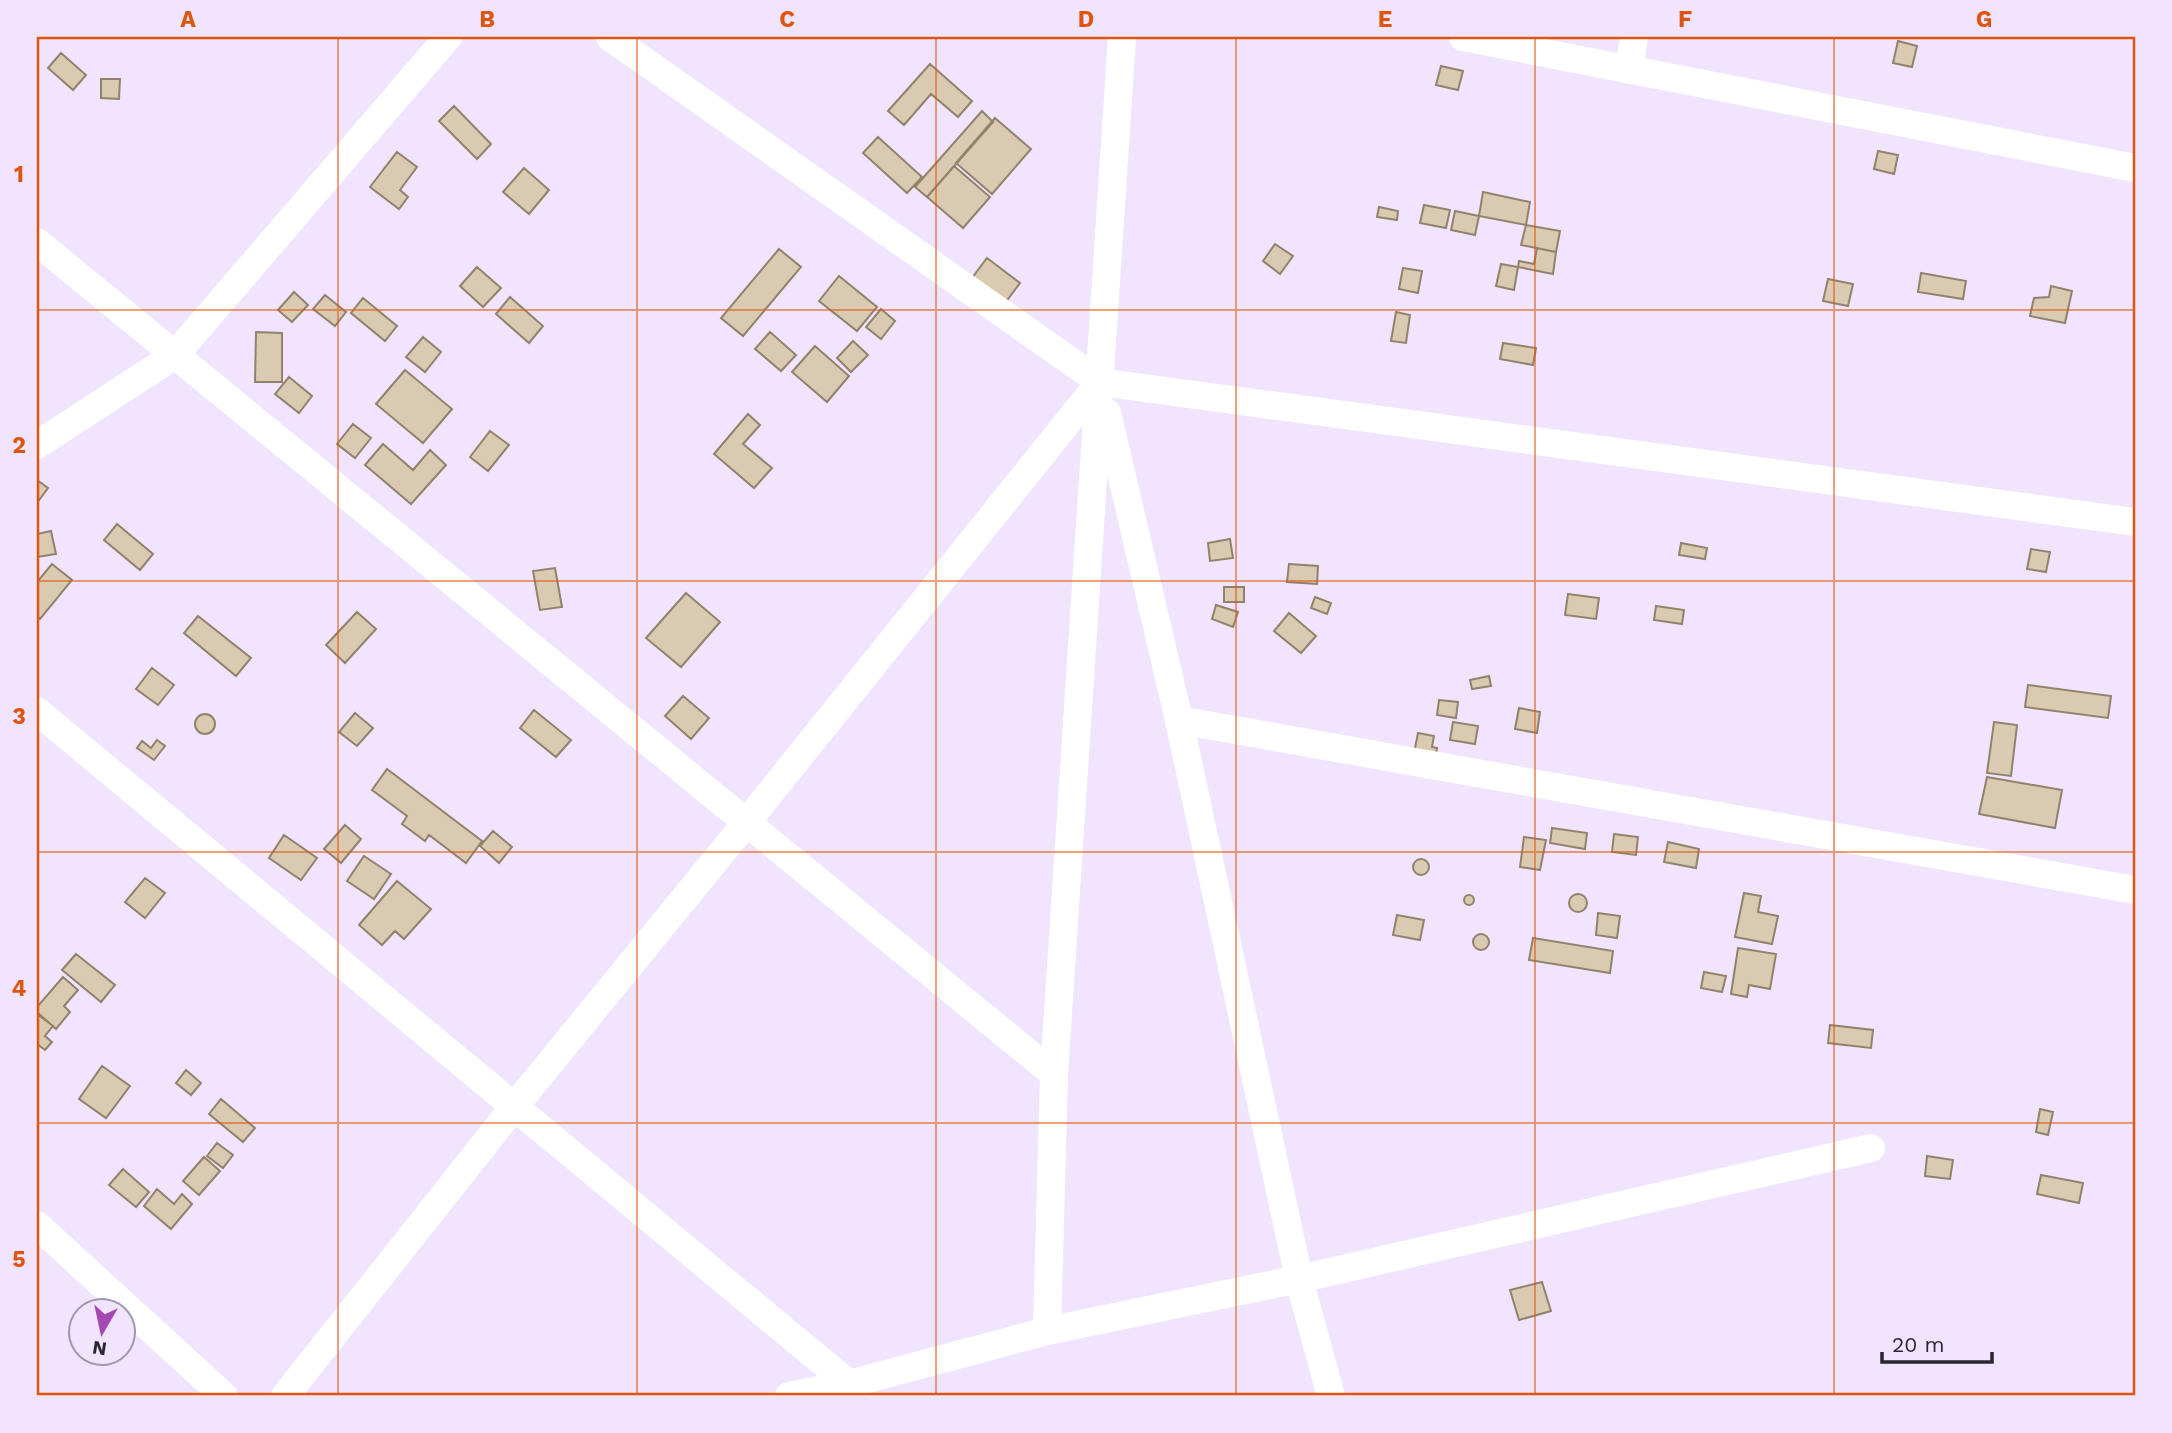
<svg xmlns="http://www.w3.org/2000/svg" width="2172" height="1433" font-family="'Work Sans',sans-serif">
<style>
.building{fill:#dbcab2;stroke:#92826c;stroke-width:2}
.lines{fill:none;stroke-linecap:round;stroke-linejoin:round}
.minor{stroke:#fff;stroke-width:28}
.grid{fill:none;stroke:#de560e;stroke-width:2;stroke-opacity:0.55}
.neatline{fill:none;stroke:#de560e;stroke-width:2.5}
.grid-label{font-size:23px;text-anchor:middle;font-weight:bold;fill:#de560e}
</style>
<rect width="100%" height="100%" fill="#f0e4ff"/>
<path class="building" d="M1898,41L1917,46L1912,67L1893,63Z
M61,53L86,75L73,90L48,68Z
M930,64L972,101L958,117L931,94L904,125L888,111Z
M1441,66L1463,71L1458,90L1436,85Z
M101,79H120L119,99L101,98Z
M454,106L491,144L477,159L439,121Z
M982,111L993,122L927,197L915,187Z
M995,118L1031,149L992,194L956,163Z
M878,137L922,177L907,193L863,153Z
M1878,151L1898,155L1894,174L1874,169Z
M397,152L417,167L400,190L408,197L399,209L370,187Z
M954,166L990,197L963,228L927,197Z
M524,168L549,190L529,214L503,192Z
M1483,192L1530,202L1526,225L1479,216Z
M1424,205L1450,210L1446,228L1420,223Z
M1379,207L1398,211L1397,220L1377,217Z
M1455,211L1479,216L1475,235L1451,230Z
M1526,225L1560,231L1556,252L1521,245Z
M1275,244L1293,256L1280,274L1263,261Z
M1537,248L1556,252L1553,274L1518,267L1519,261L1534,264Z
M779,249L801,267L743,336L721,318Z
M987,258L1020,283L1005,303L972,278Z
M1501,264L1518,267L1514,290L1496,286Z
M477,267L501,288L483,307L460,286Z
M1403,268L1422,271L1418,293L1399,289Z
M1921,273L1966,281L1963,299L1918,292Z
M839,276L877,307L857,331L819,301Z
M1828,279L1853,284L1848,306L1823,301Z
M2051,286L2072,291L2065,323L2030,316L2034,298L2049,297Z
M294,292L308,305L292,322L278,310Z
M325,295L346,312L335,326L313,309Z
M510,297L543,326L529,343L496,314Z
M363,298L397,326L385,341L351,313Z
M881,309L895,321L881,339L866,327Z
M1396,312L1410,315L1406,343L1391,341Z
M256,332L282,333V382H255Z
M770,332L796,355L781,371L755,349Z
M423,337L441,352L425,372L406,357Z
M853,341L868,355L851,372L837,358Z
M1503,343L1536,348L1533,365L1500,359Z
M815,346L849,376L827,402L792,372Z
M405,370L452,409L423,443L376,404Z
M289,377L312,396L299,413L275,394Z
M748,414L760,425L743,444L772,468L754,488L714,454Z
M353,424L371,438L355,458L337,444Z
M490,431L509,445L488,471L470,457Z
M383,444L413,470L430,450L446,465L411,504L365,465Z
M37,480L48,488L37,503Z
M117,524L153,554L140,570L104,540Z
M51,531L56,554L37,557V534Z
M1230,539L1233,558L1210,561L1208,543Z
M1681,543L1707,548L1705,559L1679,555Z
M2031,549L2050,552L2046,572L2027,569Z
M52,564L72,580L40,619L37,616V582Z
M1289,564L1318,566L1317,584L1287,582Z
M555,568L562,607L540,610L533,571Z
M1224,587H1244V602H1224Z
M686,593L720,622L681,667L646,638Z
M1568,594L1599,598L1596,619L1565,615Z
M1315,597L1331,603L1327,614L1311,608Z
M1216,605L1238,612L1233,627L1212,619Z
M1656,606L1684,610L1682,624L1654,620Z
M357,612L376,629L345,663L326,645Z
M1289,613L1316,636L1301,653L1274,631Z
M198,616L251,658L236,676L184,633Z
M152,668L174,685L158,705L136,689Z
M1489,676L1491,686L1472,689L1470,680Z
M2028,685L2111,696L2108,718L2025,707Z
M683,696L709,718L691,739L665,716Z
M1439,700L1458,702L1456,718L1437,715Z
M1519,708L1540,712L1537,733L1515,729Z
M534,710L571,740L556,757L520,728Z
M355,713L373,728L357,746L339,732Z
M195 724a10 10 0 1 1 20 0a10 10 0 1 1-20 0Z
M1453,722L1478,726L1475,744L1450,740Z
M1994,722L2017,725L2011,776L1987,773Z
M1418,733L1434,736L1432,747L1437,748L1434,763L1413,758Z
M157,740L165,746L154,760L137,748L142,741L151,748Z
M387,769L482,841L466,863L429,835L425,841L402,824L407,816L372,790Z
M1987,777L2062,790L2055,828L1979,814Z
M345,825L361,839L341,863L324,849Z
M1552,828L1587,833L1585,849L1550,843Z
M493,831L512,847L499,863L480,846Z
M1614,834L1638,837L1636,855L1612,852Z
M284,835L317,858L301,880L269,858Z
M1524,837L1546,840L1540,870L1520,867Z
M1668,842L1699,849L1696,868L1664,862Z
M364,856L391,874L374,899L347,881Z
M1413 867a8 8 0 1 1 16 0a8 8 0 1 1-16 0Z
M145,878L165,893L145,918L125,902Z
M397,881L431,909L404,939L395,931L382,945L359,925Z
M1744,893L1761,896L1758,912L1778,916L1772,944L1735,937Z
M1569 903a9 9 0 1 1 18 0a9 9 0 1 1-18 0Z
M1464 900a5 5 0 1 1 10 0a5 5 0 1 1-10 0Z
M1598,913L1620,916L1617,938L1596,935Z
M1397,915L1424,920L1420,940L1393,935Z
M1473 942a8 8 0 1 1 16 0a8 8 0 1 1-16 0Z
M1533,938L1613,951L1610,973L1529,960Z
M1738,948L1776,954L1770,989L1749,985L1747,997L1731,994Z
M76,954L115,985L101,1002L62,970Z
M1704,972L1726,976L1722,992L1701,988Z
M63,977L78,990L64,1006L70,1012L56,1029L37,1012V1007Z
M37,1014L53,1026L45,1036L52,1042L45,1050L37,1044Z
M1830,1025L1873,1030L1871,1048L1828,1043Z
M102,1066L130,1086L106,1118L79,1099Z
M186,1070L201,1083L191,1095L176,1083Z
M221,1099L255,1128L243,1142L209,1114Z
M2040,1109L2053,1112L2048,1135L2036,1132Z
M217,1143L233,1155L223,1168L207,1156Z
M1927,1156L1953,1160L1950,1179L1925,1176Z
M204,1157L220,1171L199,1195L183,1181Z
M123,1169L149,1192L136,1207L109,1185Z
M2041,1175L2083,1183L2079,1203L2037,1194Z
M157,1189L174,1204L182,1194L192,1204L171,1229L144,1206Z
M1542,1282L1551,1311L1519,1320L1510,1290Z"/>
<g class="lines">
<path class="minor" d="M610,37L1100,382L2135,522
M1463,37L2135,168
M1629,70L1634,37
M37,242L1054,1074
M1107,413L1179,720L1299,1279L1331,1396
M37,445L175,355L448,37
M37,711L849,1384
M1179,720L2135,890
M37,1225L224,1396
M1047,1331L1054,1074L1122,37
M285,1396L514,1107L746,823L1100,382
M789,1396L849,1384L1047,1331L1299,1279L1871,1148"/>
</g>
<path class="grid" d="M338,37V1396M637,37V1396M936,37V1396M1236,37V1396M1535,37V1396M1834,37V1396M37,310H2135M37,581H2135M37,852H2135M37,1123H2135"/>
<rect width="2172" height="1433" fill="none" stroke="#f0e4ff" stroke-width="77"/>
<g transform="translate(102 1332) rotate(189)"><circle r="33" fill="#f0e4ff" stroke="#a198ac" stroke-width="2"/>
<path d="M0-5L12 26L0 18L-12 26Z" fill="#a448b3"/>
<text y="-10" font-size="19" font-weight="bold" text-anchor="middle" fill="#2a2630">N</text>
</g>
<path d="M1882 1352v10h110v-10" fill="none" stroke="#2a2630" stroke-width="3.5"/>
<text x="1892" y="1352" font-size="21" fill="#2a2630" stroke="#f0e4ff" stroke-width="5" paint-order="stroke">20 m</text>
<rect x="38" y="38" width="2096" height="1356" class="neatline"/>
<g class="grid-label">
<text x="188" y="27">A</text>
<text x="487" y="27">B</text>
<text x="787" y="27">C</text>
<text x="1086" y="27">D</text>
<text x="1385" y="27">E</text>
<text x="1685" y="27">F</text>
<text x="1984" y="27">G</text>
<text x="19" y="182">1</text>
<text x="19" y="453">2</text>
<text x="19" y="724">3</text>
<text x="19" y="996">4</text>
<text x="19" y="1267">5</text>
</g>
</svg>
